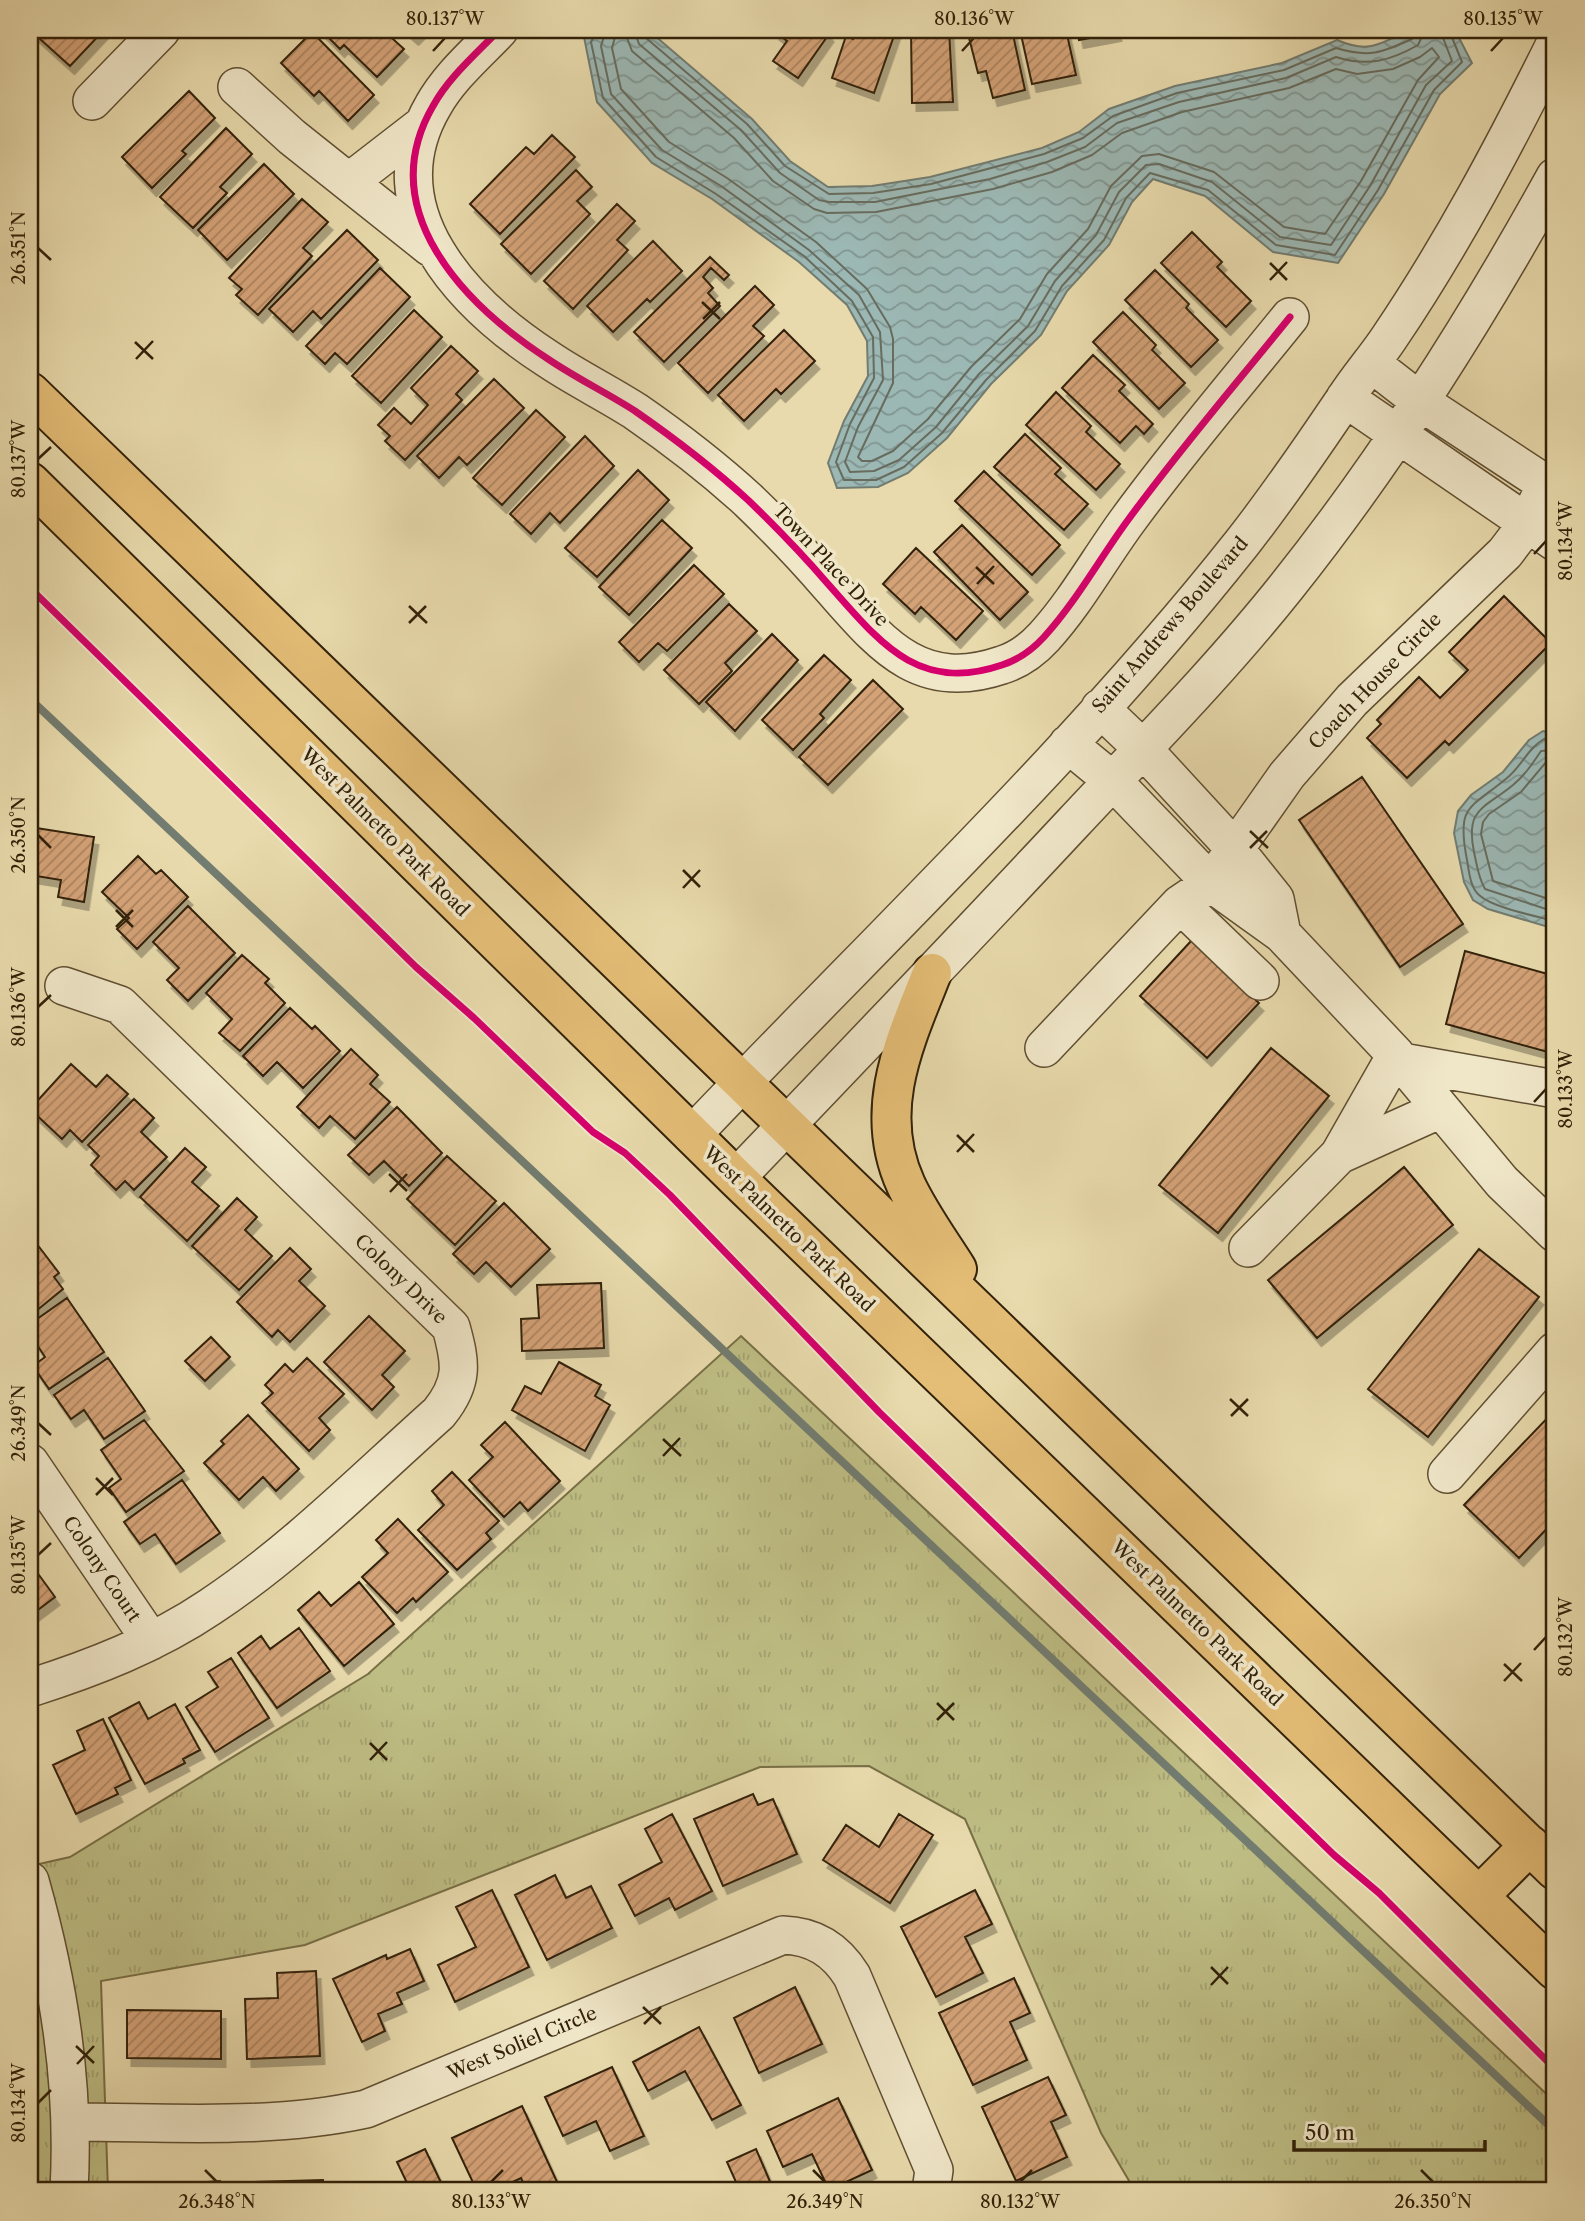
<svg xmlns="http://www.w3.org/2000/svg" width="1585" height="2221" font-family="'Libre Caslon Text',serif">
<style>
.grass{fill:url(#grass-tufts);stroke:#786f46;stroke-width:2}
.water{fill:url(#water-waves);stroke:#727c70;stroke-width:2}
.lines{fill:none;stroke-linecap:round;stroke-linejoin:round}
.shore{stroke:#676c5e;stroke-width:2}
.stream{stroke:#727c70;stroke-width:8}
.building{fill:url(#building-hatch);stroke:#322109;stroke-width:2;filter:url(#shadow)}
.minor-casing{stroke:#604f32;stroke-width:40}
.major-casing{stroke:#322109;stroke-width:42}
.minor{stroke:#f0e7c9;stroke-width:37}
.major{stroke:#e4bd76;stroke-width:38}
.cycleway-casing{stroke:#f0e7c9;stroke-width:11}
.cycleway{stroke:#d6006c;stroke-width:7}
.ticks{fill:none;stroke:#322109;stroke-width:2.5}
.labels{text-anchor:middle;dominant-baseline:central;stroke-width:7;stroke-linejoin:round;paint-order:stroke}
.street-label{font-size:19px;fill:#322109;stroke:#f0e7c9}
.neatline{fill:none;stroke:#322109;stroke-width:2.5}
.ticks-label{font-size:18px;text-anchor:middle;fill:#322109}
</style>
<defs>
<pattern id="grass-tufts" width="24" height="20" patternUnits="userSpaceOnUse" patternTransform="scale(1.75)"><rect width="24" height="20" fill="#bebd84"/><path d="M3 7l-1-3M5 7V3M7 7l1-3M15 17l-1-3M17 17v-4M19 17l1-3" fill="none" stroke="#a4a271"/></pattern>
<pattern id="water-waves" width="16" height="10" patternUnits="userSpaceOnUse" patternTransform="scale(1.75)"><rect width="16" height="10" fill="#9cb8b4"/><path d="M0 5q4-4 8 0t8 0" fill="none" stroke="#809591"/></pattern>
<pattern id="building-hatch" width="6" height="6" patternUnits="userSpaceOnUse" patternTransform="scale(1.75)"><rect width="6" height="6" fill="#d4a277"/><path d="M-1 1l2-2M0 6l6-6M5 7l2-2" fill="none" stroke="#ad8460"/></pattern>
<filter id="shadow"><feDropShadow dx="4.5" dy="8" stdDeviation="0" flood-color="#0004"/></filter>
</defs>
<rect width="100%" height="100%" fill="#e8daac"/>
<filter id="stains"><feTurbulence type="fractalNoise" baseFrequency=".00286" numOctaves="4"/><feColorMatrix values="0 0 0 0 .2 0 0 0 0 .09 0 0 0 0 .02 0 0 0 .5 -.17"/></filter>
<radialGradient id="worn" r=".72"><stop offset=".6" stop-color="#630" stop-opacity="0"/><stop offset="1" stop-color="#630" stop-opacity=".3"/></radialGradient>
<path class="grass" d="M741,1336L1555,2102V2191H1135L1101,2133L965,1819L869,1766L760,1767L305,1945L101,1981L108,2191H30V1866L70,1857L368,1674Z"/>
<path class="water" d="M594,30H645L654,35L752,119L790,161L828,187L872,186L930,177L1042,148L1079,132L1109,109L1175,86L1282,63L1337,40C1377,57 1381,37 1416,31C1428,28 1442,30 1455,30L1472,63L1440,94L1384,194L1338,263L1273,252L1205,196L1153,179L1132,202L1109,245L1067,291L1041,335L991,384L947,438L908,473L878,487L837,488L828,463L844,421L868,376L867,341L847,305L799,262L712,199L652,163L597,102L584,37Z
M1543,731L1555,735V929L1488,909L1473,900L1464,882L1454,833L1458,811L1471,795L1503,772L1529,740Z"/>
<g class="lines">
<path class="shore" d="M597,30L591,42L603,98L656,157L716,194L804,256L852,301L873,337L874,378L850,424L836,462L844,480H876L904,467L942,433L986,380L1035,331L1062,286L1104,240L1126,198L1150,173L1208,190L1276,245L1335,255L1378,190L1434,90L1462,62L1449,30
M606,30L601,46L611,94L662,150L721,186L809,250L859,295L880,332L883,380L858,427L845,462L850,472L874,471L899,460L936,427L979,374L1028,326L1055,281L1096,235L1119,192L1146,165L1159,164L1212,182L1280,237L1331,245L1370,186L1426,85L1452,61L1440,30
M617,30L612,48L621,89L669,142L727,178L816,242L867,289L890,327L893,339V383L858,457L862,461H872L893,451L928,419L971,367L1020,319L1047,274L1088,229L1111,186L1142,156L1159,154L1214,172L1284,227L1325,234L1361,181L1418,80L1439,57L1432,48L1420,57L1393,69L1357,74L1336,69L1289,88L1182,112L1122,133L1092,155L1052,172L993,189L876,212L827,213L814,209L773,181L734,138L632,51L624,30
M634,30L639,44L741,130L780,173L819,200L829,202H875L990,179L1047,162L1085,147L1117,123L1179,102L1286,78L1336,57C1367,67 1390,61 1418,45L1425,30
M643,30L646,38L747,124L785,166L829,194L873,193L931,184L1044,154L1083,138L1113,116L1177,93L1284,70L1336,48C1369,58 1381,53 1412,39L1416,30
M1555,741L1544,739C1528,748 1521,767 1507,778C1470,809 1456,804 1467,860C1469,871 1470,887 1479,895C1493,908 1536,916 1555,921
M1555,750L1541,751C1533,763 1525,775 1513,785C1484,809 1465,808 1474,852C1477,865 1478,877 1485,889L1555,912
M1555,761H1547L1521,792L1489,814L1483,822L1481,834L1493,881L1555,901"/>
<path class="stream" d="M30,699L1555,2131"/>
</g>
<path class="building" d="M30,30H104L70,66Z
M321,30H383L404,49L377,77L344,45L340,49Z
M406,30H421L414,37Z
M777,30H826L829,34L798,78L773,61L787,41L775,32Z
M856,30H896L874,93L832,78L846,36L853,39Z
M911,30H949L953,102L912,103Z
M967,30H1012L1025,90L993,98L986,71L978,73Z
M1020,30H1066L1076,75L1032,84Z
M1077,30H1116L1117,33L1079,40Z
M312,32L374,95L348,121L319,91L314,96L281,63Z
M189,91L215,118L182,151L186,154L152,188L122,157Z
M226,128L252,154L220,187L227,193L193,228L160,197Z
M552,135L575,157L500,234L470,204L526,147L534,154Z
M264,164L294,194L227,260L198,230Z
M576,170L592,187L577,201L590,214L531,274L501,244Z
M302,199L328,222L303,248L312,256L258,315L236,295L242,289L229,278Z
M617,204L635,221L617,240L628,250L573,309L544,281Z
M347,230L378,260L321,319L313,311L293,332L269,309Z
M1192,232L1222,262L1217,267L1251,301L1226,327L1161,263Z
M653,241L682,271L650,302L647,299L613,332L587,306Z
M710,257L729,275L724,280L711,268L703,277L713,288L708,293L720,306L664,362L634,332Z
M380,268L410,297L347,364L335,353L325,364L306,346Z
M1155,270L1189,304L1186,308L1218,340L1191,367L1125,300Z
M755,286L774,305L753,326L764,336L708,393L678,363Z
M414,310L442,337L381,403L352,376Z
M1123,312L1156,345L1152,350L1185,383L1159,409L1093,342Z
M784,330L815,361L781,394L776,389L744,421L718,395Z
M451,346L478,371L456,394L462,400L405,460L385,441L390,436L378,425L394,408L411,424L428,405L411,388Z
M1093,355L1125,385L1119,391L1153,424L1144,434L1136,426L1120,443L1062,388Z
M494,379L524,408L467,465L459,457L439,478L417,456Z
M1056,392L1091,426L1086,432L1120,464L1096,490L1026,425Z
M536,410L565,437L502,505L473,478Z
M1025,434L1061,468L1055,474L1088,504L1064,530L994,467Z
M585,436L614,466L560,523L550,513L531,534L510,514Z
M638,470L669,500L597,577L565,548Z
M984,471L1060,545L1032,575L955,501Z
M662,520L692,548L629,615L599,587Z
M962,525L1028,592L1000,620L934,552Z
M916,548L983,611L956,640L921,607L915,614L883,584Z
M694,565L724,594L667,651L658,643L639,662L619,642Z
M1504,596L1551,643L1449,745L1445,741L1407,778L1367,738L1381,724L1377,720L1419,677L1440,698L1468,670L1449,652Z
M729,604L757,631L725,663L732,671L699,704L664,670Z
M772,634L798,660L735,731L706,702Z
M824,655L851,680L820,714L824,718L793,750L762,720Z
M873,680L903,709L828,785L799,757Z
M1362,777L1463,924L1400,967L1299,820Z
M30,827L94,837L84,902L58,897L61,880L30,875Z
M138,856L156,874L161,870L188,897L137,949L117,929L129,918L102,892Z
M188,906L235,953L188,1001L167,980L179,968L153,942Z
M1192,940L1259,1003L1207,1058L1140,996Z
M1465,951L1555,976V1054L1446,1024Z
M242,955L269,979L265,983L285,1003L240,1051L219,1033L232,1019L206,993Z
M290,1008L312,1029L315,1026L340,1051L303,1088L277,1062L263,1076L243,1056Z
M1271,1048L1329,1096L1218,1233L1159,1185Z
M351,1049L378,1075L370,1084L390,1102L355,1139L330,1116L319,1128L297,1107Z
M71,1064L96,1087L107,1075L128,1094L82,1142L70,1130L62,1139L30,1109Z
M134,1099L154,1118L141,1132L167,1157L134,1190L125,1181L116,1190L91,1165L99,1156L88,1145Z
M397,1107L442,1153L409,1186L384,1161L369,1175L348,1155Z
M185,1148L206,1167L192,1182L219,1206L187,1241L140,1197Z
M447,1156L496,1201L455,1245L407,1199Z
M1404,1167L1453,1225L1317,1338L1268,1280Z
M237,1198L257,1217L245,1230L272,1256L239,1290L192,1246Z
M504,1203L550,1249L511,1287L486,1262L474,1274L453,1254Z
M30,1235L59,1273L54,1277L63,1289L30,1316Z
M290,1248L311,1269L299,1281L325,1306L290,1342L278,1330L272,1337L237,1302Z
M1479,1249L1539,1297L1428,1437L1368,1389Z
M601,1283L604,1348L522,1351L521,1319L539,1318L537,1285Z
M67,1298L104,1352L49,1389L33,1366L45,1357L30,1334V1324Z
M369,1316L405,1351L382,1375L394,1387L372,1410L324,1362Z
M211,1337L230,1357L205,1381L185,1361Z
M108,1358L145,1411L104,1439L84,1410L71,1419L54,1395Z
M307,1358L344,1394L319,1418L330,1430L309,1451L262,1403L273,1393L265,1385L285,1364L293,1372Z
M559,1362L601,1385L595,1396L610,1405L585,1451L512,1410L525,1386L541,1394Z
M1555,1410V1520L1519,1558L1464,1505Z
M248,1415L299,1469L276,1491L263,1477L239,1500L204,1463L224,1444L221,1441Z
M144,1420L184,1471L126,1512L109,1488L121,1479L101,1450Z
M505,1422L560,1481L528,1511L520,1502L504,1517L469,1480L493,1457L481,1445Z
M452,1472L499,1521L486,1533L491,1539L457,1570L418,1530L444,1505L432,1491Z
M182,1480L220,1533L176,1564L155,1534L140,1544L124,1522Z
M398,1519L448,1572L416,1602L413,1598L397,1613L362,1577L388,1553L376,1540Z
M39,1575L55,1597L30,1616V1581Z
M359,1582L394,1624L344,1666L298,1610L319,1592L331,1606Z
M299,1628L330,1671L277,1708L238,1653L261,1636L270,1649Z
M231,1658L269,1718L215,1752L186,1707L218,1687L208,1672Z
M139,1702L148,1719L175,1704L200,1750L183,1759L185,1763L145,1784L109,1718Z
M103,1719L131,1780L115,1788L118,1794L76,1814L53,1765L85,1750L77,1731Z
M753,1794L758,1805L773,1799L797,1854L723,1886L694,1819Z
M672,1814L712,1891L675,1910L669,1898L635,1916L619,1885L662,1862L645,1829Z
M899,1814L933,1835L890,1903L823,1860L846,1825L879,1847Z
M555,1875L566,1898L591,1886L612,1928L547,1960L515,1895Z
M492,1890L529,1967L455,2002L438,1965L476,1947L456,1907Z
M975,1890L992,1924L965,1937L983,1973L936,1997L901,1927Z
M410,1949L424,1981L397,1993L402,2004L378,2014L385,2031L362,2042L333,1979L386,1955L387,1959Z
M316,1971L320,2056L247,2059L245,1999L278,1998L277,1973Z
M1014,1978L1030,2013L1010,2022L1027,2060L973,2085L939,2013Z
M795,1987L822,2044L759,2073L734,2018Z
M127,2010L221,2011V2059L127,2058Z
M699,2027L741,2105L712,2120L685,2071L648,2091L633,2062Z
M612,2067L644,2136L610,2151L596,2121L563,2136L545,2097Z
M1048,2077L1066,2115L1051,2122L1067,2157L1016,2181L982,2107Z
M838,2098L872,2170L829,2190L812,2154L783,2167L767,2131Z
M522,2106L558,2184L542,2191H527L521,2178L493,2191H477L452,2138Z
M425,2149L445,2191H395L408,2185L397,2162Z
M756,2149L774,2191H740L727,2162Z
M323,2180L324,2191H253V2182Z
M220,2181L221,2191H135V2187Z
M664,2185L667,2191H650Z"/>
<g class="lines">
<defs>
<path id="minor" d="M499,30C476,54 449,77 433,106C372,211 465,305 548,359C576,378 607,393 635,411C674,438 713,468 748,500C776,527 803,555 828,584C879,641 917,694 1002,665C1018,660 1033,649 1044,637C1076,602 1100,558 1128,520C1179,450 1236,384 1290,317
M237,87L292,137L430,247
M92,101L161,30
M349,182L424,124
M1371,363L1421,402L1555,490
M1345,398L1555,542
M1100,708L1143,749L1235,849L1275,899L1282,934
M1068,744L1113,781L1211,883L1282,934L1396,1055L1502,1182L1555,1233
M1180,904L1260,981
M1044,1048L1180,904L1211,883L1287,775L1352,700L1505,553L1527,524L1546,484
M1402,1062L1555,1089
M692,1135C877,940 1075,754 1242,543C1278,497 1311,449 1344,400C1358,378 1375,359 1389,338C1452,245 1505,145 1555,44
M1339,1155L1441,1109
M736,1178C849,1060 962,942 1073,823C1146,745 1221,669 1287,586C1389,458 1476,320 1555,177
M1248,1248L1339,1155L1396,1055
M30,1463L151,1641
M1447,1474L1555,1351
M30,1688C93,1668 155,1644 210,1607C293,1552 365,1479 439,1413C464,1382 461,1363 451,1327L120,1005L64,986
M30,1881C59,1984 75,2084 69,2191
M71,2122C169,2122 270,2130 366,2109L783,1935C814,1936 836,1950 852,1976L934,2170L931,2191"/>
<path id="major" d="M30,392L1555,1870
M30,482L736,1178L1555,1970
M932,973C904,1043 872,1111 906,1185C920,1215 940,1242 957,1269
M1479,1896L1530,1845"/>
</defs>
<use href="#minor" class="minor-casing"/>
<use href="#major" class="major-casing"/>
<use href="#minor" class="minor"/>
<use href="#major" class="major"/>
<defs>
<path id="cycleway" d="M499,30C476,54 449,77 433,106C372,211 465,305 548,359C576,378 607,393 635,411C674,438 713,468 748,500C776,527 803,555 828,584C879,641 917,694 1002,665C1018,660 1033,649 1044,637C1076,602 1100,558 1128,520C1179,450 1236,384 1290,317
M30,588L416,967L474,1018L593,1132L625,1153L670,1195L879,1412L1334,1855L1379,1893L1555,2069"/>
</defs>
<use href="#cycleway" class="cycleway-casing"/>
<use href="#cycleway" class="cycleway"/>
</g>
<path class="ticks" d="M433,51L445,38M962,51L974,38M1491,51L1503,38M38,248L51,260M1270,263L1287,280M1270,280L1287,262M702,302L720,319M703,319L720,302M135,342L153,359M136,359L153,341M38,459L51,447M1534,554L1546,541M976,567L994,584M977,584L994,566M409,606L427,623M409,623L426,606M1250,831L1268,848M38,835L51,848M1250,848L1267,831M683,870L700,887M683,888L700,870M116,910L133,927M116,927L133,910M38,1007L51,995M1534,1102L1546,1089M957,1135L974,1152M957,1152L974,1134M389,1174L407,1191M390,1192L407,1174M1230,1399L1248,1416M1231,1416L1248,1399M38,1423L51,1435M663,1439L681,1456M663,1456L680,1438M96,1478L113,1495M96,1495L113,1478M38,1555L51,1543M1534,1650L1546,1637M1504,1664L1522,1681M1504,1681L1521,1663M937,1703L954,1720M937,1720L954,1703M370,1743L387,1760M370,1760L387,1742M1211,1967L1228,1984M1211,1985L1228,1967M643,2007L661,2024M644,2024L661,2007M76,2046L94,2063M77,2064L94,2046M38,2103L51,2090M205,2170L217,2182M813,2170L825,2182M1421,2170L1433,2182M491,2182L503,2170M1020,2182L1032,2170"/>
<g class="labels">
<g class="street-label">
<text transform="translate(831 565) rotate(47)">Town Place Drive</text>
<text transform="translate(1170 625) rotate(-49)">Saint Andrews Boulevard</text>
<text transform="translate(1375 681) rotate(-46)">Coach House Circle</text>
<text transform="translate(385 832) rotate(45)">West Palmetto Park Road</text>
<text transform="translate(789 1229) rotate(44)">West Palmetto Park Road</text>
<text transform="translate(401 1279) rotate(44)">Colony Drive</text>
<text transform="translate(102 1569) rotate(56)">Colony Court</text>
<text transform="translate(1197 1623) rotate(44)">West Palmetto Park Road</text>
<text transform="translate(522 2043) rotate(-23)">West Soliel Circle</text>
</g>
</g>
<rect width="1585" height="2221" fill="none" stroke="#e8daac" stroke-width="77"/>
<path d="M1294 2140v10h191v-10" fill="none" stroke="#322109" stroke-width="3.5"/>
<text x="1305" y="2140" font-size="21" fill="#322109" stroke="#f0e7c9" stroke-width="5" paint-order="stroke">50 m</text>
<rect x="38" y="38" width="1508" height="2144" class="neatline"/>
<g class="ticks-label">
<text x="445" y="25">80.137°W</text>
<text x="974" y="25">80.136°W</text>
<text x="1503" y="25">80.135°W</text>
<text transform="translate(19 248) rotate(-90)" y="6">26.351°N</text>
<text transform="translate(19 459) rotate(-90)" y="6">80.137°W</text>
<text transform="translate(1566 541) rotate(-90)" y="6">80.134°W</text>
<text transform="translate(19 835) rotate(-90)" y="6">26.350°N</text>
<text transform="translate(19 1007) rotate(-90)" y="6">80.136°W</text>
<text transform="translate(1566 1089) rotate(-90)" y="6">80.133°W</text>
<text transform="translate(19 1423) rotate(-90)" y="6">26.349°N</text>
<text transform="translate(19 1555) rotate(-90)" y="6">80.135°W</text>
<text transform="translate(1566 1637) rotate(-90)" y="6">80.132°W</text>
<text transform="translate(19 2103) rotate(-90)" y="6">80.134°W</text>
<text x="217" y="2208">26.348°N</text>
<text x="491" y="2208">80.133°W</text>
<text x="825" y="2208">26.349°N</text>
<text x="1020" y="2208">80.132°W</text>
<text x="1433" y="2208">26.350°N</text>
</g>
<rect width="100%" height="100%" filter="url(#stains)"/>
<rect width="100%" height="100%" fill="url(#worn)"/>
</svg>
